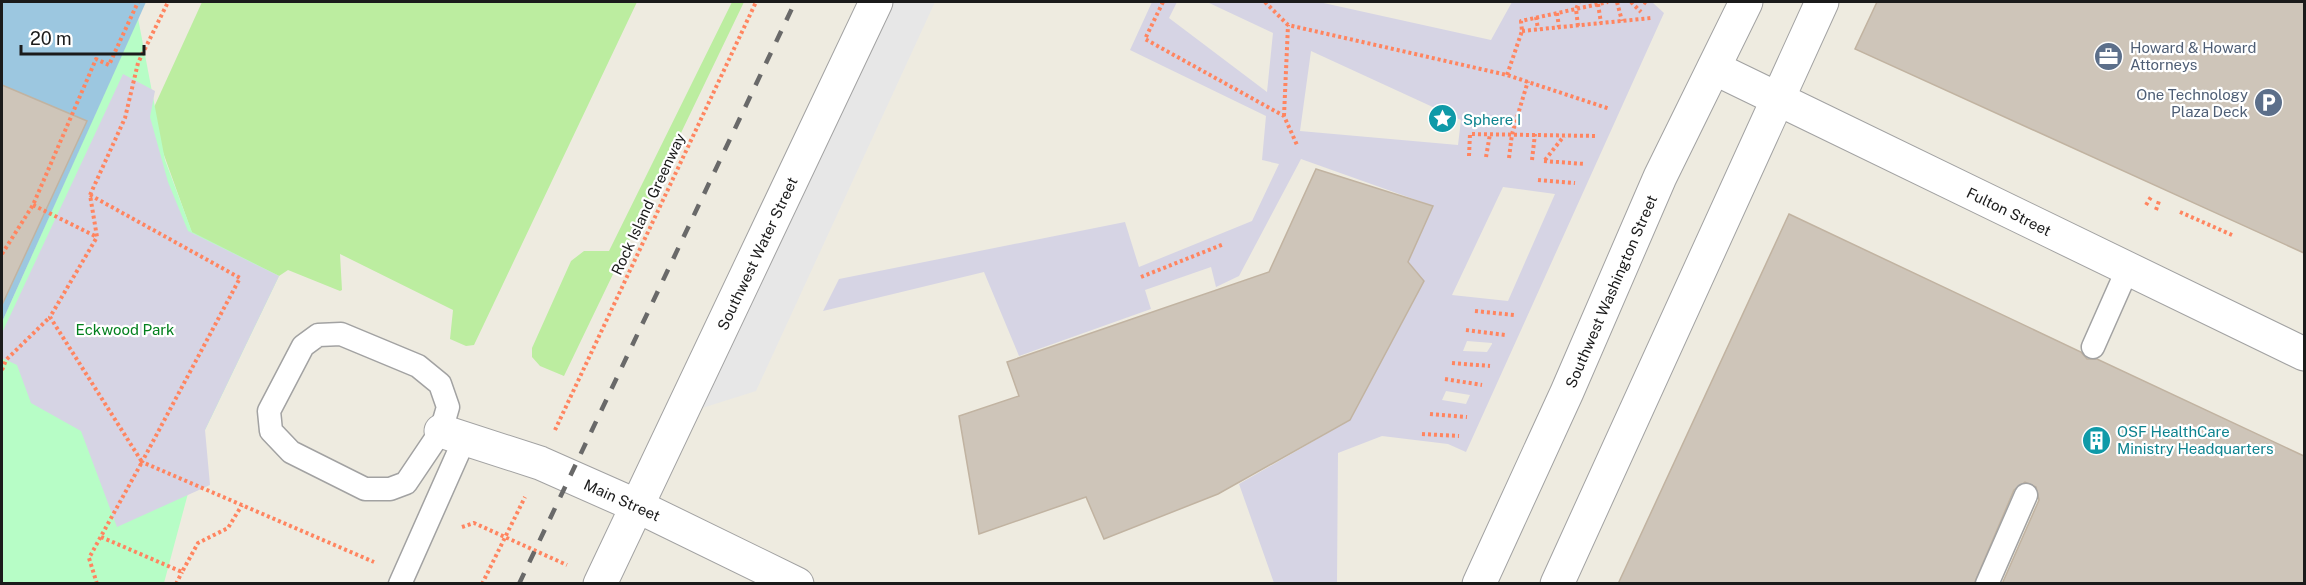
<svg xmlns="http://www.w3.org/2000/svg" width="2306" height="585" font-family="'Public Sans',sans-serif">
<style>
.grass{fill:#bceda0}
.park{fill:#b7fdc6}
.parking{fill:#e7e7e7}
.plaza{fill:#d6d4e4;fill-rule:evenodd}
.water{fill:#9cc7e0}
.building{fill:#cec5b9;stroke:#c1b3a1;stroke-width:1.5}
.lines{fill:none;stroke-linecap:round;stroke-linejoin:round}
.service-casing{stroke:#a2a2a2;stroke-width:25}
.minor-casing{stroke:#a2a2a2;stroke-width:35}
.tertiary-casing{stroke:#a2a2a2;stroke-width:35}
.path{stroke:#ff8560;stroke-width:4;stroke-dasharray:3 3;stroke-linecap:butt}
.service{stroke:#fff;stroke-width:22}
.minor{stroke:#fff;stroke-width:33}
.tertiary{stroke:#fff;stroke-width:33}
.rail{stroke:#696969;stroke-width:4.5;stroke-dasharray:12 12;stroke-linecap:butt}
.labels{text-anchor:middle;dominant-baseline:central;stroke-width:4.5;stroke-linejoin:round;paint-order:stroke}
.service-label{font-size:15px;fill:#4e5e75;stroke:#fff;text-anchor:start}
.culture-label{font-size:15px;fill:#0d838f;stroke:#fff;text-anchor:start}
.street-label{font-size:15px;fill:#1b1b1b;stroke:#fff}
.park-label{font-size:15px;fill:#03801e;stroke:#fff}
</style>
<rect width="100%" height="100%" fill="#eeebe0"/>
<path class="grass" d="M202,2H637L474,345L466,346L450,339L453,310L340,254L342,290L340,291L288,270L279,276L192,233L150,116Z
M732,2H744L564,376L540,366L532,357V348L571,261L584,251H609Z"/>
<path class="park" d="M138,18L165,160L192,232L279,276L205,430L164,583L2,584V322Z"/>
<path class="parking" d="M874,2H935L756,391L680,415Z"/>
<path class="plaza" d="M1152,2H1177L1169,18L1267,92L1273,33L1207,2H1319L1491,40L1512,2H1652L1664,13L1466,452L1448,444L1382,436L1338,453L1337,583H1274L1239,484L1350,420L1424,281L1408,262L1433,206L1301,159L1239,276L1216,287L1211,267L1145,290L1151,309L1019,356L984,272L823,311L839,279L1125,222L1139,267L1252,221L1279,164L1262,160L1266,116L1130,50ZM1311,51L1461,120L1458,145L1300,131ZM1503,187L1555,194L1508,301L1452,295ZM1467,341L1492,343V344L1487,352L1463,351ZM1446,391L1470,395L1466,404L1442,400Z
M123,74L155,91L150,117L168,182L188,231L279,276L205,430L210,485L117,527L81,431L31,403L17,365L2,358V333Z"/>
<path class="water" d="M2,2H146L2,322Z"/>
<path class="building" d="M1877,2H2304V253L1855,49Z
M2,85L87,121L2,305Z
M1316,169L1433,206L1408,262L1424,281L1350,420L1218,494L1104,539L1086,497L979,534L959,416L1019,396L1007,362L1269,272Z
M1789,214L2081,352L2087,359H2097L2304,456V584H2002L2039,500L2036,487L2025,482L2014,490L1974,584H1618Z"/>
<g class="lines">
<defs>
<path id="service" d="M341,334L418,366L440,384L448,407L441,431L406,483L390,489H365L291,452L271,431L269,411L303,346L318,335Z
M2093,347L2128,268
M400,584L464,440
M1987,584L2026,495"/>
<g id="minor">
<path id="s1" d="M1714,68L2304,354"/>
<path d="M441,431L540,463L635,505"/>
<path id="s2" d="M600,584L876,2"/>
</g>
<g id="tertiary">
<path d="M635,505L797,584"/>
<path id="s3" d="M1479,584L1567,392L1660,177L1746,2"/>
<path d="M1557,584L1822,2"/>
</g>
</defs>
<use href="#service" class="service-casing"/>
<use href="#minor" class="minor-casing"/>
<use href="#tertiary" class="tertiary-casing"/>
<path class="path" d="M1163,2L1145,39L1284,116L1297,145
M1265,2L1288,25L1507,75L1610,109
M1617,2L1622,21
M1631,2L1641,12
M1644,2L1647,4
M1598,4L1601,23
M1557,13L1559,27
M1536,17L1538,29
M1578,26L1576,9L1579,2
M1522,31L1651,18
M1507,75L1522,31L1521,21L1608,2
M1284,116L1288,25
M1469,156L1470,134L1597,136
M1486,157L1490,134
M1509,158L1512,134L1528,81
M1532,160L1535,134
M1545,160L1564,136
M1544,161L1585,164
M1538,180L1575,183
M90,195L240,278L142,462L374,562
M33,205L97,237
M2146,205L2151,197
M2156,210L2159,201
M2180,212L2232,235
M2,254L33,205L96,59L109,65L138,2
M1141,277L1224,244
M1475,311L1514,315
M1466,330L1505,335
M1452,363L1490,366
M2,370L6,360L50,317
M1445,379L1482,385
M1430,414L1467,417
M555,430L756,2
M1422,434L1459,436
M462,527L474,523L567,565
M101,537L182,572L198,543L228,528L242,505
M97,584L89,558L142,462L50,317L97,237L90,195L125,118L138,63L168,2
M176,584L182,572
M482,584L525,497"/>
<use href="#service" class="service"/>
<use href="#minor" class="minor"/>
<use href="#tertiary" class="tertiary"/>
<path class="rail" d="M519,584L795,2"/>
</g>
<defs>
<symbol id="office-disc" viewBox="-11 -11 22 22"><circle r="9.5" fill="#5c6f8a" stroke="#fff"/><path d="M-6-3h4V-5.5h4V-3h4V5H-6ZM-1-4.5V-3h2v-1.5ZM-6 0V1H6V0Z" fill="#fff"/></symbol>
<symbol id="parking-disc" viewBox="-11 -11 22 22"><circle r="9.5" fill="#5c6f8a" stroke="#fff"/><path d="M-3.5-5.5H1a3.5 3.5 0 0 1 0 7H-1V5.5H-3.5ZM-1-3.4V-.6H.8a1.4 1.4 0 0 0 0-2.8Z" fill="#fff"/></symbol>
<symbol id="sight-disc" viewBox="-11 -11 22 22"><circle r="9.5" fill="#0f9aa8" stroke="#fff"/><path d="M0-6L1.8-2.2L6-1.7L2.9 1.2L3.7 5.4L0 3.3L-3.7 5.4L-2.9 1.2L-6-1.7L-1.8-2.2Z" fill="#fff"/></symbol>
<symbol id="building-disc" viewBox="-11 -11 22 22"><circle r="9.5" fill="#0f9aa8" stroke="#fff"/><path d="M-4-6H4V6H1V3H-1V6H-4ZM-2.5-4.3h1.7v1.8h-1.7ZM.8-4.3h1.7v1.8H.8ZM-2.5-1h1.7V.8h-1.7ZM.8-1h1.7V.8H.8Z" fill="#fff"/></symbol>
</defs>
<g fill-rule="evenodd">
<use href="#office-disc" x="2092" y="40" width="33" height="33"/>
<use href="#parking-disc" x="2252" y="86" width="33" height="33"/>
<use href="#sight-disc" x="1426" y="102" width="33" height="33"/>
<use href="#building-disc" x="2080" y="424" width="33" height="33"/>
</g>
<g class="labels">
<g class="service-label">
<text x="2130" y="47">Howard &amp; Howard<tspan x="2130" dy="17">Attorneys</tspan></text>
<text x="2248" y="94" text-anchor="end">One Technology<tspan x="2248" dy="17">Plaza Deck</tspan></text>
</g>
<g class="culture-label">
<text x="1463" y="119">Sphere I</text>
<text x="2117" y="431">OSF HealthCare<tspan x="2117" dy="17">Ministry Headquarters</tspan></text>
</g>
<g class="street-label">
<text transform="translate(648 204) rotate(-65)">Rock Island Greenway</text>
<text stroke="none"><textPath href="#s1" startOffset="328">Fulton Street</textPath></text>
<text stroke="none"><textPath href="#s2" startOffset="366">Southwest Water Street</textPath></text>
<text stroke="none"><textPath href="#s3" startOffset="321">Southwest Washington Street</textPath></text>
<text transform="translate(622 500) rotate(24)">Main Street</text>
</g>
<g class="park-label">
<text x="125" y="329">Eckwood Park</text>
</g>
</g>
<rect width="2306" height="585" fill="none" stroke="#1b1b1b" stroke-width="6"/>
<path d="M21 45v9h123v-9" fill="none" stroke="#1b1b1b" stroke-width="3"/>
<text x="30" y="45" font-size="18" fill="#1b1b1b" stroke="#ffffff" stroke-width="4.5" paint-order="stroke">20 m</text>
</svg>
